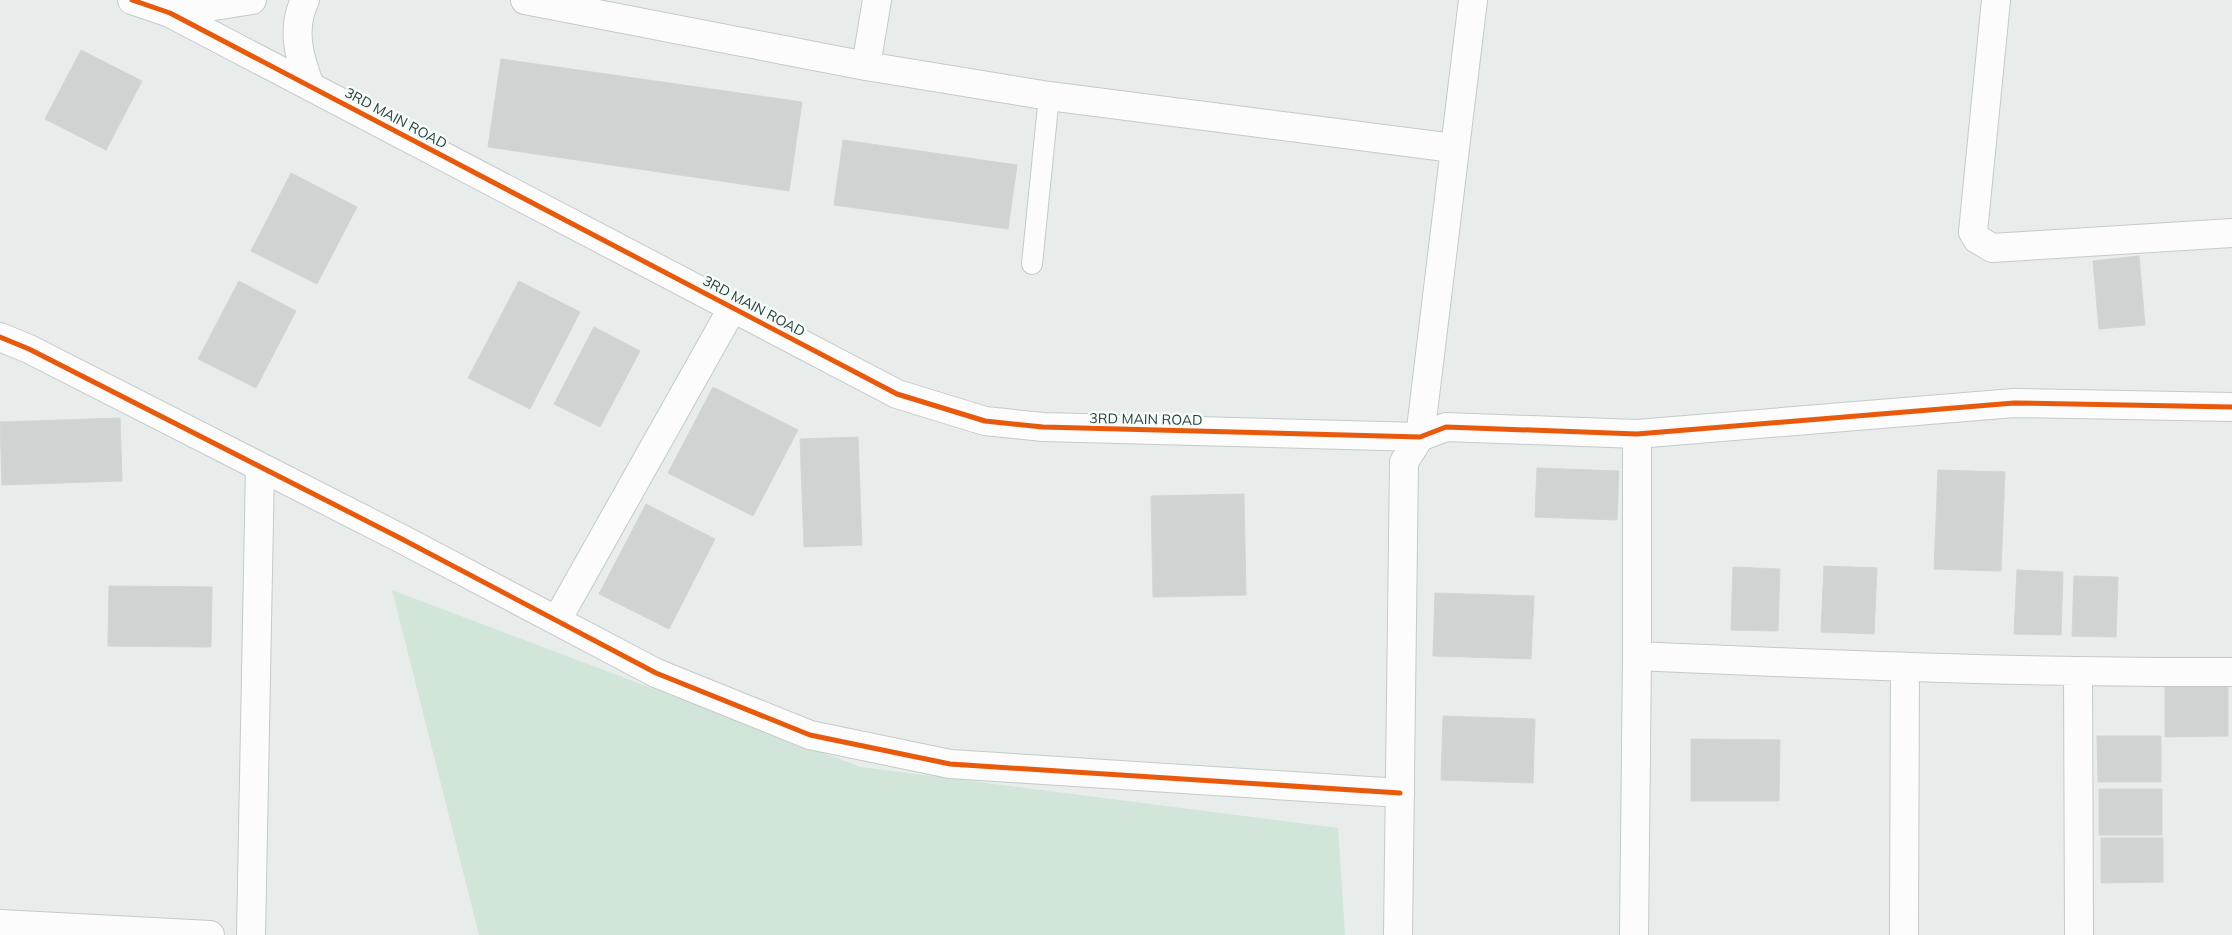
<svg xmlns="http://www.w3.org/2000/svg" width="2232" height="935" font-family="Mulish,sans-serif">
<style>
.green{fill:#d1e6d8}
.building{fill:#cfd4d2;stroke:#d1d6d4}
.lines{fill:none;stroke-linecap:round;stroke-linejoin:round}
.service-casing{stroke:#c5cac8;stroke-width:22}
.minor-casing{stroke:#c5cac8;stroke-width:30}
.tertiary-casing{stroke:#c5cac8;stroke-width:30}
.service{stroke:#fcfcfc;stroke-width:20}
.minor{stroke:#fcfcfc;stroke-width:28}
.tertiary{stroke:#fcfcfc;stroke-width:28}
.cycleway-casing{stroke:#f7fbf9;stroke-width:8}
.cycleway{stroke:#e8590c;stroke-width:5}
.labels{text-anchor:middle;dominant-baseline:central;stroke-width:5;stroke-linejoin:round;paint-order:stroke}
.street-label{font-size:14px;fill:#24423a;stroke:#f7fbf9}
</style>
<rect width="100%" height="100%" fill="#e8edeb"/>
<path class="green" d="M392,590L861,767L1338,828L1345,935H479Z"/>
<path class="building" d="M81,50L142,81L106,150L45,119Z
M501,59L802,102L789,191L488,147Z
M843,140L1017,165L1008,229L834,205Z
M291,173L357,207L317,284L251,251Z
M2139,256L2145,325L2099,329L2093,261Z
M239,281L296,311L256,388L198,359Z
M519,281L580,312L530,409L468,378Z
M594,327L640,351L600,427L554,404Z
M713,387L798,430L753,516L668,473Z
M120,418L122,481L2,485L0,422Z
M858,437L862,545L804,547L800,439Z
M1537,468L1619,471L1617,520L1535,517Z
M1938,470L2005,472L2001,571L1934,569Z
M1244,494L1246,595L1153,597L1151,496Z
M646,504L715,539L669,629L599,594Z
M1824,566L1877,568L1874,634L1821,632Z
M1733,567L1780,569L1778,631L1731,630Z
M2017,570L2063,572L2061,635L2014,634Z
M2074,576L2118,577L2116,637L2072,636Z
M109,586L212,587L211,647L108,646Z
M1435,593L1534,596L1531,659L1433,656Z
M2165,687H2228V736L2165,737Z
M1443,716L1535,719L1533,783L1441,780Z
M2097,736H2161V782H2098Z
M1691,739L1780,740L1779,801H1691Z
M2099,789H2162V835H2099Z
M2101,838H2163V882L2101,883Z"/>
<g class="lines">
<defs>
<path id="service" d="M1032,264L1049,96"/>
<path id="minor" d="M305,0C291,29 299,57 310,86
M525,0L866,66L877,0
M1996,0L1973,232L1977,239L1992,248L2232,233
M170,13L252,0
M866,66L1049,96L1453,148
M0,337L29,349L400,538L656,673L810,735L950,764L1400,793
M1637,434V656C1835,665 2033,673 2232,672
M1420,437L1473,0
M557,620L733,307
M2078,673L2079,935
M0,924L210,935
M251,935L260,467
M1634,935L1637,656
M1904,935L1905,668"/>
<path id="tertiary" d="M132,0L170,13L897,394L985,421L1043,427L1420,437
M1398,935L1404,462L1420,437L1446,427L1637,434L2014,403L2232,407"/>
</defs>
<use href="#service" class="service-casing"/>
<use href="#minor" class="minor-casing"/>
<use href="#tertiary" class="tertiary-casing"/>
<use href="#service" class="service"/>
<use href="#minor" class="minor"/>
<use href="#tertiary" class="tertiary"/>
<defs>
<path id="cycleway" d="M132,0L170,13L897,394L985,421L1043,427L1420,437L1446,427L1637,434L2014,403L2232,407
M0,337L29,349L400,538L656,673L810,735L950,764L1400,793"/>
</defs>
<use href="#cycleway" class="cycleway-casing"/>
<use href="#cycleway" class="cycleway"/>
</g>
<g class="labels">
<g class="street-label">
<text transform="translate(396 118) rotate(28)">3RD MAIN ROAD</text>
<text transform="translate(754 306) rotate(28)">3RD MAIN ROAD</text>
<text transform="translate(1146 419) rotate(1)">3RD MAIN ROAD</text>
</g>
</g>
</svg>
